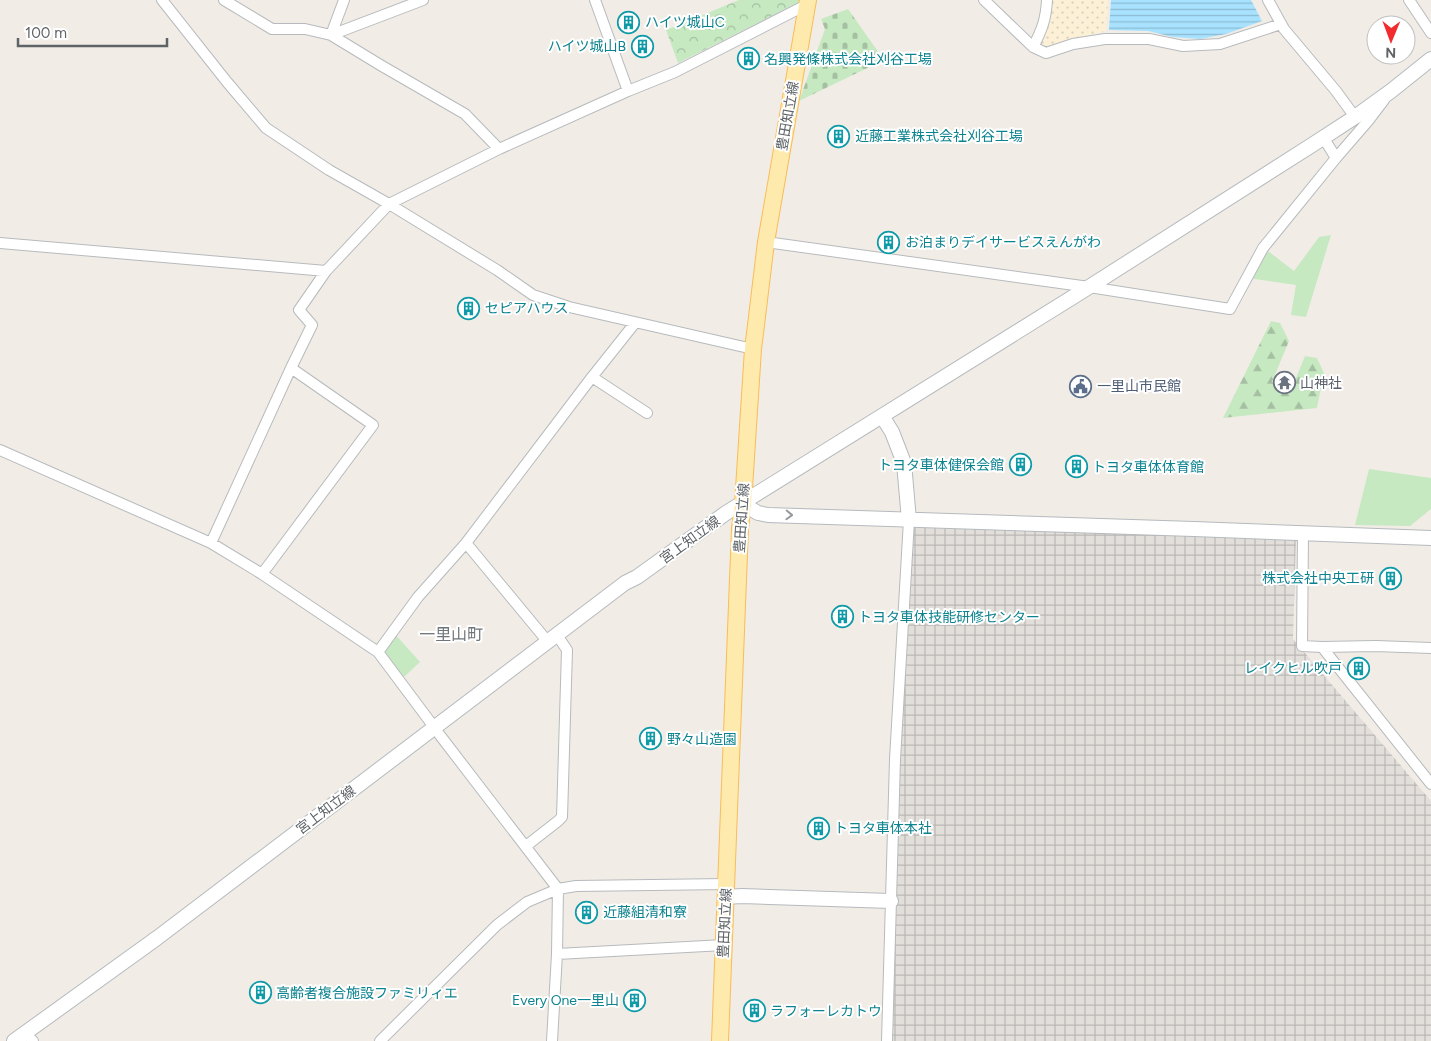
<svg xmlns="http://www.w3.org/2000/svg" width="1431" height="1041" font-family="Figtree,'Noto Sans JP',sans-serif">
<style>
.industrial{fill:url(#industrial-grid)}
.green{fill:#c6e9c2}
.forest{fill:url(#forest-firs)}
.sand{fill:url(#sand-dots)}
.cemetery{fill:url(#cemetery-stones)}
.park{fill:url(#park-crowns)}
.water{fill:url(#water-rules)}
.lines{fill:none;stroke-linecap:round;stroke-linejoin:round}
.street-casing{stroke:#b7babd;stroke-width:12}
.secondary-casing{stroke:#b5babe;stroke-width:16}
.primary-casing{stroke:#f9bc57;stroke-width:18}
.street{stroke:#fff;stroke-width:10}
.secondary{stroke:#fff;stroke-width:14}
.primary{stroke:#ffeaad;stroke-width:16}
.oneway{stroke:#969a9c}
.labels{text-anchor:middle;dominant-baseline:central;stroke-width:4;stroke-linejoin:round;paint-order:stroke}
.culture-label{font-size:14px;fill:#0d838f;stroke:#fff;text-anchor:start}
.street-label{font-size:14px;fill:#5e6367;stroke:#fff}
.worship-label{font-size:14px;fill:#5b616d;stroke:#fff;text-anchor:start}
.service-label{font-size:14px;fill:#4e5e75;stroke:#fff;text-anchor:start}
.quarter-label{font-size:16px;fill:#6f7579;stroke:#fff}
</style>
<defs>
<pattern id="industrial-grid" width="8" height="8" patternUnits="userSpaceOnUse" patternTransform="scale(1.25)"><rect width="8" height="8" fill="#e2dfdb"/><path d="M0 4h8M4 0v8" fill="none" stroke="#bab8b5"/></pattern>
<pattern id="forest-firs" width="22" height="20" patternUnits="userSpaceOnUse" patternTransform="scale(1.25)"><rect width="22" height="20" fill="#c6e9c2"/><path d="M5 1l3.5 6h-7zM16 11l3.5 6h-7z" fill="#a4c0a1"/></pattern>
<pattern id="sand-dots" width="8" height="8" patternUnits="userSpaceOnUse" patternTransform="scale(1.25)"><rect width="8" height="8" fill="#fcf0d6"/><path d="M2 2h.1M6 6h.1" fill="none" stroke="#dad0bb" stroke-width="1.8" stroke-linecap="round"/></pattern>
<pattern id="cemetery-stones" width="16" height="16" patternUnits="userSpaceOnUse" patternTransform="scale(1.25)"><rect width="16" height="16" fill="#c6e9c2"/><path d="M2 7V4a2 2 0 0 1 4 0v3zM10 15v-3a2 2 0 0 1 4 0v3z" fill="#a4c0a1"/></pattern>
<pattern id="park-crowns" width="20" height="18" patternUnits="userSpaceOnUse" patternTransform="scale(1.25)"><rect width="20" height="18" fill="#c6e9c2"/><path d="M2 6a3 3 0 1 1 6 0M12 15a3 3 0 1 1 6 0" fill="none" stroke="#a4c0a1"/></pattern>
<pattern id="water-rules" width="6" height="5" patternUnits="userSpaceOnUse" patternTransform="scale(1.25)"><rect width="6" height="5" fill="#a8e2ff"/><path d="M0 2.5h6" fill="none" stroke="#8cbbd2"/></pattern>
</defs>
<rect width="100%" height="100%" fill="#f1ede6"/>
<path class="industrial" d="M914,527L1296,538L1293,639L1431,801V1041H892L905,574L910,531Z"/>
<path class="green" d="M1331,235L1306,317L1291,315L1296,285L1248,278L1268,251L1294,271L1319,237Z
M1369,469L1431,478V509L1410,526L1355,525Z
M394,633L420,662L404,677L381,650Z"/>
<path class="forest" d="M1271,321L1280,323L1289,341L1272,382L1291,390L1305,356L1317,358L1324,373L1317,408L1223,418Z"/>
<path class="sand" d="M1052,0H1108L1106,31L1047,46L1040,44L1045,33Z"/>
<path class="cemetery" d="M848,9L884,60L799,101L825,29L821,19Z"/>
<path class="park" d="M739,0H800L799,2L678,63L666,30Z"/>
<path class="water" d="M1111,0H1251L1262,21L1226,34L1200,39L1173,37L1148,31L1109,30Z"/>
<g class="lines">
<defs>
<path id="street" d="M162,0L227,82L266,128L329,170L389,204L497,270L533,295L569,307L753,349
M224,0L272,29H305L331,35L382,66L465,114L499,149
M595,0L628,91
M984,0L1033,47L1046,53L1073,44L1105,39H1149L1183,46L1220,44L1281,24
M1268,0L1284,29L1336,91L1355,117
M1409,0L1431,33
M331,35L423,0
M331,35L344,0
M1033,47C1042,30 1046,19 1047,0
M1323,137L1336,158
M766,242L1089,287L1230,309L1263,248L1336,158L1368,121L1384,100
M0,243L326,271
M592,377L647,413
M0,450L211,543L262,574L378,652L434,727
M1303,533L1302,646L1322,647L1431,784
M211,543L291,368L312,325L299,310L326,271L389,204L499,149L628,91L675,72L810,3
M466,543L548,642
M262,574L373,425L291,368
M1322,647L1376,646L1431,648
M378,652L418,597L466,543L592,377L635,323
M439,734L558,889L576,886L727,884
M526,846L558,821L562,817L567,650L561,641
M557,954L724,945
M31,1039L33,1041
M380,1041L497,925L527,902L558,889L557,954L552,1041
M887,1041L895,759L909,520"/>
<path id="secondary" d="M882,416L892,432L904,463L909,520
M743,504L758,513L768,515L1194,529L1431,538
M725,897L742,896L891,901
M14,1041L157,938L625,583L637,577L726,513L1089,287L1312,145L1355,117L1391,91L1431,59"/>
<path id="primary" d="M720,1041L740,528L743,504L753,349L756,325L766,242L808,0"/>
</defs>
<use href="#street" class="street-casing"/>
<use href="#secondary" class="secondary-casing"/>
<use href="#primary" class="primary-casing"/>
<use href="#street" class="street"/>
<use href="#secondary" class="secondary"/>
<use href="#primary" class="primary"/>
</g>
<defs><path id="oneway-chevron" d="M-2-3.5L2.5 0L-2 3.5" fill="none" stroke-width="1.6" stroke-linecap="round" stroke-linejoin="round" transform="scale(1.25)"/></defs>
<use class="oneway" href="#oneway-chevron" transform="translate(789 515) rotate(2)"/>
<defs>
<symbol id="building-ring" viewBox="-11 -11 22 22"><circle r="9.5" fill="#fff" stroke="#0f9aa8" stroke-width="1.5"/><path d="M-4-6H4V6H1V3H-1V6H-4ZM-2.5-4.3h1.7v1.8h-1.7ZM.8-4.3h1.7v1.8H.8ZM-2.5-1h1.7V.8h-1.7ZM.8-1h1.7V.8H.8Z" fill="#0f9aa8"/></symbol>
<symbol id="temple-ring" viewBox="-11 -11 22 22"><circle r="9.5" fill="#fff" stroke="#6b7280" stroke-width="1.5"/><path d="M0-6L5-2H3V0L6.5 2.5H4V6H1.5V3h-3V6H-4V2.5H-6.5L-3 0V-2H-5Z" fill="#6b7280"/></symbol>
<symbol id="civic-ring" viewBox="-11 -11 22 22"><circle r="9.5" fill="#fff" stroke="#5c6f8a" stroke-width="1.5"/><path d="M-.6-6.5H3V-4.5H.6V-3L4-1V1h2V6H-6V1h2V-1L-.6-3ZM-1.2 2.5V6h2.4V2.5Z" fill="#5c6f8a"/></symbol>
</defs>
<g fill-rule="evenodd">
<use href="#building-ring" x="616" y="10" width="25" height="25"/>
<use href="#building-ring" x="630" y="34" width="25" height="25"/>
<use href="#building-ring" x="736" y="46" width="25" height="25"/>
<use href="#building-ring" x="826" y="124" width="25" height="25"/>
<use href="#building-ring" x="876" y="230" width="25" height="25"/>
<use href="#building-ring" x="456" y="296" width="25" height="25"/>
<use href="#temple-ring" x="1272" y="370" width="25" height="25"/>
<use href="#civic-ring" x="1068" y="374" width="25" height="25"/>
<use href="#building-ring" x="1008" y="452" width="25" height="25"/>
<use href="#building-ring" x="1064" y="454" width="25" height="25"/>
<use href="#building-ring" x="1378" y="566" width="25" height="25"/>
<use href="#building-ring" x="830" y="604" width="25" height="25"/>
<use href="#building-ring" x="1346" y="656" width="25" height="25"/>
<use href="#building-ring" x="638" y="726" width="25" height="25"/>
<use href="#building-ring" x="806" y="816" width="25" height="25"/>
<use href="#building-ring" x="574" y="900" width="25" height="25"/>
<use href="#building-ring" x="248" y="980" width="25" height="25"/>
<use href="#building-ring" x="622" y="988" width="25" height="25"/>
<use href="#building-ring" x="742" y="998" width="25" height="25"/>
</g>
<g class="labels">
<g class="culture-label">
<text x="645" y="22">ハイツ城山C</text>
<text x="626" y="46" text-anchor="end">ハイツ城山B</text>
<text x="764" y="59">名興発條株式会社刈谷工場</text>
<text x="855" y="136">近藤工業株式会社刈谷工場</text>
<text x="905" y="242">お泊まりデイサービスえんがわ</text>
<text x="485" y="308">セピアハウス</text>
<text x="1004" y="465" text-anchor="end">トヨタ車体健保会館</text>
<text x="1092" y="467">トヨタ車体体育館</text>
<text x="1374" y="578" text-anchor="end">株式会社中央工研</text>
<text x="858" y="617">トヨタ車体技能研修センター</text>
<text x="1342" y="668" text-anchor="end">レイクヒル吹戸</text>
<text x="667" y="739">野々山造園</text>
<text x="834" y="828">トヨタ車体本社</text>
<text x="603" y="912">近藤組清和寮</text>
<text x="276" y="993">高齢者複合施設ファミリィエ</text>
<text x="619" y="1000" text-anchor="end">Every One一里山</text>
<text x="770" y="1011">ラフォーレカトウ</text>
</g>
<g class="street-label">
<text transform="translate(788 116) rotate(-80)">豊田知立線</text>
<text transform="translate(742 518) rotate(-86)">豊田知立線</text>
<text transform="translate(690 540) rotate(-36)">宮上知立線</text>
<text transform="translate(326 810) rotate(-37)">宮上知立線</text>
<text transform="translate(725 923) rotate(-87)">豊田知立線</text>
</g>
<g class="worship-label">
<text x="1300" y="383">山神社</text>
</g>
<g class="service-label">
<text x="1097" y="386">一里山市民館</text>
</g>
<g class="quarter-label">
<text x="451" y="634">一里山町</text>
</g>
</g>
<g transform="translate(1391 40) rotate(181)"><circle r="24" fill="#ffffff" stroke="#bfc1c2"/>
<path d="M0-4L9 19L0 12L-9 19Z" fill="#f22b2e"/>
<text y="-8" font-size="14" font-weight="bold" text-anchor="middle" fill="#5e6367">N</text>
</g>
<path d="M18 38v8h149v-8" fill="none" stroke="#5e6367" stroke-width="2.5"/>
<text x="25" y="38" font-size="15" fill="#5e6367" stroke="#ffffff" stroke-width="4" paint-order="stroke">100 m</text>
</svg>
